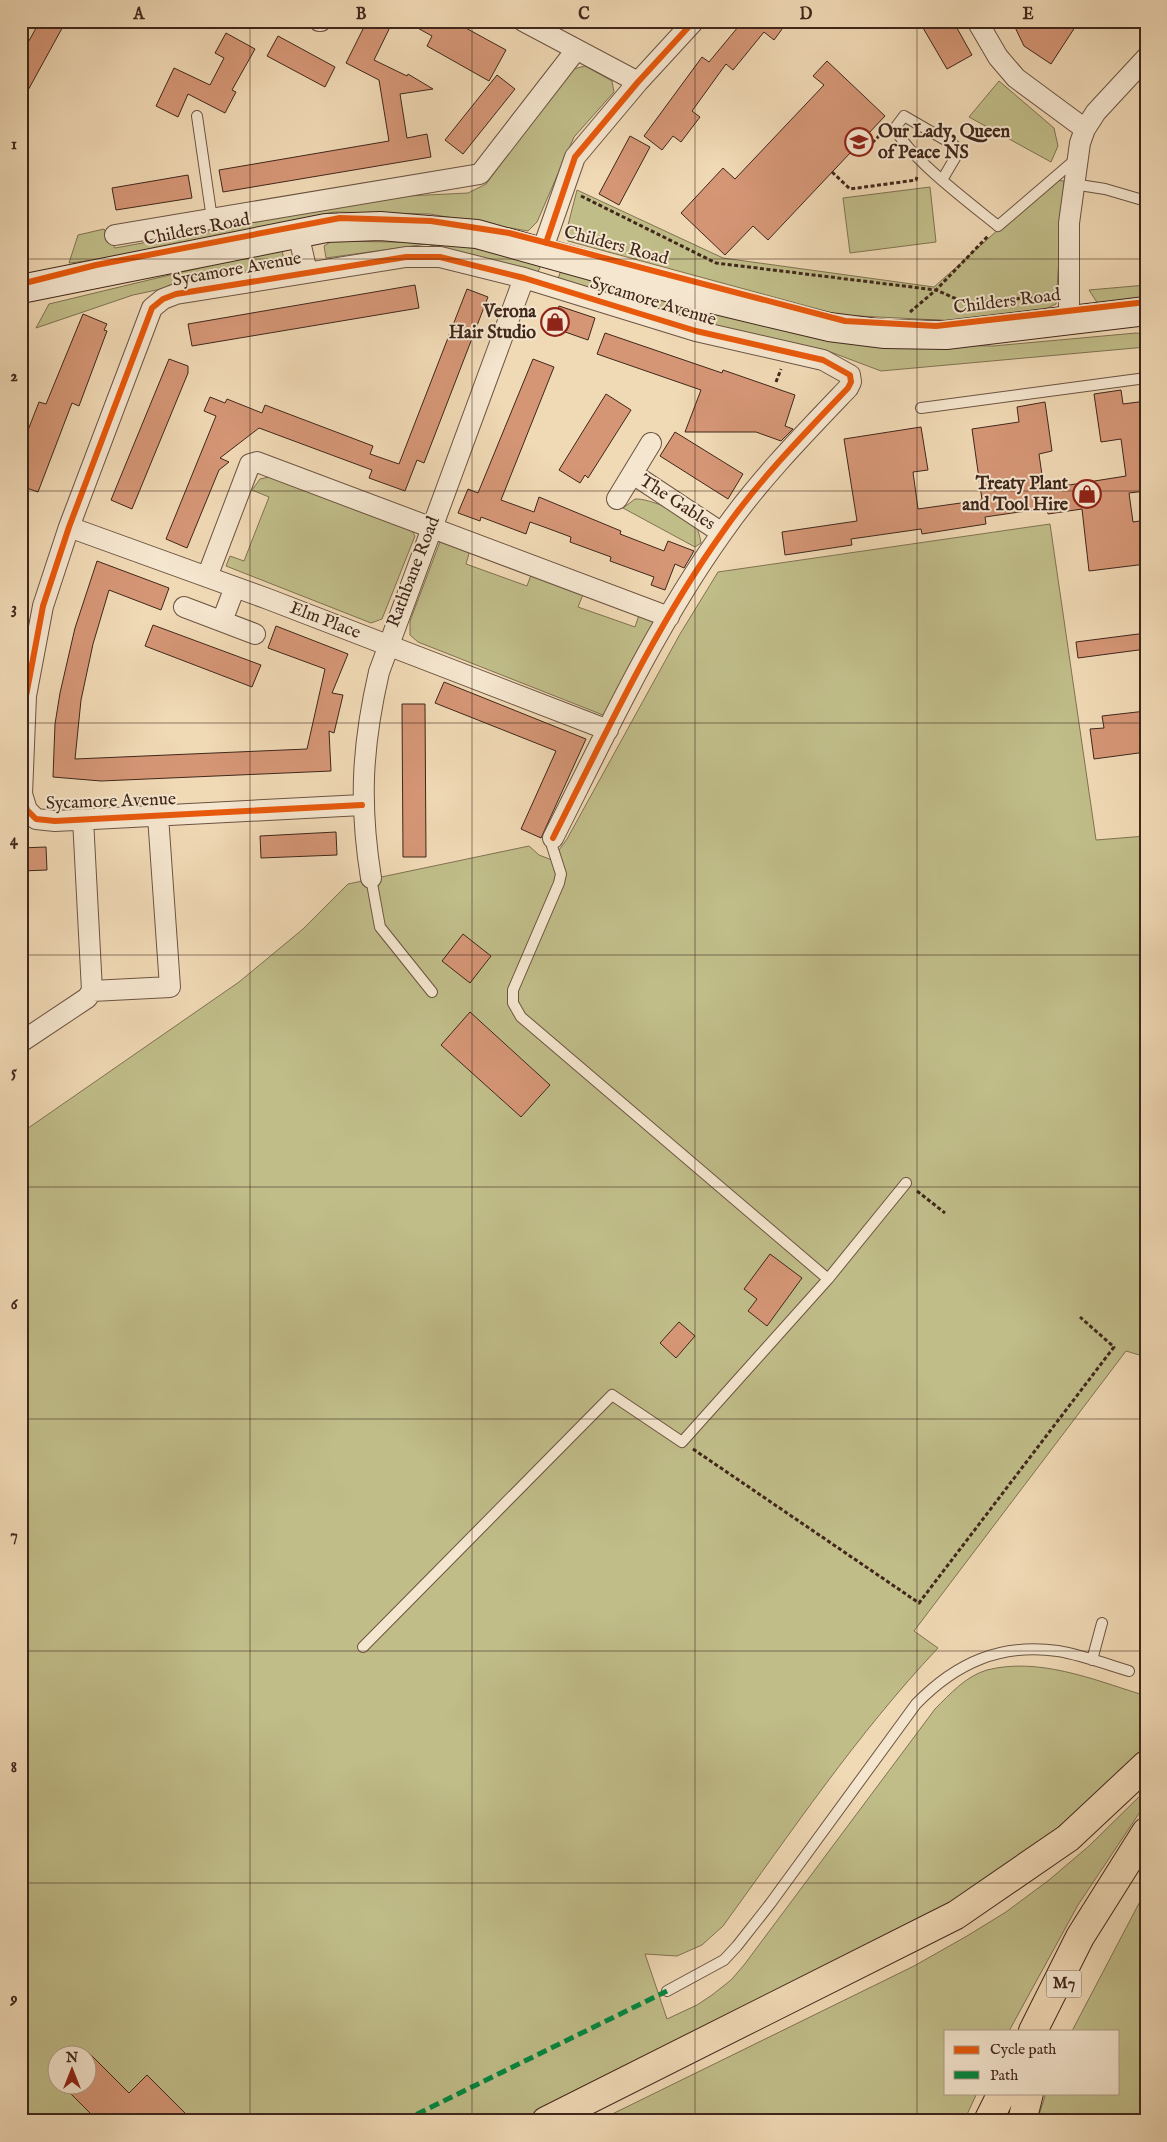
<svg xmlns="http://www.w3.org/2000/svg" width="1167" height="2142" font-family="'IM FELL English',serif">
<style>
.green{fill:#c0bd89;stroke:#807252;fill-rule:evenodd}
.building{fill:#d59676;stroke:#40271b}
.lines{fill:none;stroke-linecap:round;stroke-linejoin:round}
.lane-casing{stroke:#6c5442;stroke-width:12}
.street-casing{stroke:#6c5442;stroke-width:22}
.secondary-casing{stroke:#40271b;stroke-width:30}
.highway-casing{stroke:#40271b;stroke-width:30}
.path{stroke:#40271b;stroke-width:3;stroke-dasharray:4 2.5;stroke-linecap:butt}
.lane{stroke:#f5e6cf;stroke-width:10}
.street{stroke:#f5e6cf;stroke-width:20}
.secondary{stroke:#f5e6cf;stroke-width:28}
.highway{stroke:#f0d9b5;stroke-width:28}
.quiet{stroke:#00873e;stroke-width:5;stroke-dasharray:10 5;stroke-linecap:butt}
.cycleway-casing{stroke:#f5e6cf;stroke-width:9}
.cycleway{stroke:#e8590c;stroke-width:6}
.grid{fill:none;stroke:#40271b;stroke-width:1;stroke-opacity:0.55}
.labels{text-anchor:middle;dominant-baseline:central;stroke-width:4;stroke-linejoin:round;paint-order:stroke}
.shield{fill:#f5e6cf;stroke:#766051;stroke-width:1}
.shield-label{font-size:16px;font-weight:bold;fill:#40271b}
.poi-label{font-size:18px;font-weight:bold;fill:#40271b;stroke:#f5e6cf;text-anchor:end}
.street-label{font-size:18px;fill:#40271b;stroke:#f5e6cf}
.neatline{fill:none;stroke:#40271b;stroke-width:2}
.grid-label{font-size:16px;text-anchor:middle;font-weight:bold;fill:#40271b}
</style>
<rect width="100%" height="100%" fill="#f0d9b5"/>
<filter id="stains"><feTurbulence type="fractalNoise" baseFrequency=".004" numOctaves="4"/><feColorMatrix values="0 0 0 0 .2 0 0 0 0 .09 0 0 0 0 .02 0 0 0 .5 -.17"/></filter>
<radialGradient id="worn" r=".72"><stop offset=".6" stop-color="#630" stop-opacity="0"/><stop offset="1" stop-color="#630" stop-opacity=".3"/></radialGradient>
<path class="green" d="M585,66L612,81L614,92L574,137L537,222L528,231L430,214L334,212L112,258L69,263L78,235L104,229L115,248L349,205L407,196L468,193L486,184L570,70Z
M999,81L1054,128L1058,146L1051,162L969,117Z
M1054,180L1064,181L1056,304L1043,310L957,321L840,315L568,241L567,229L577,190L723,258L934,287Z
M930,187L936,242L850,253L843,198Z
M332,241L452,243L542,263L537,274L427,244L326,258L324,246Z
M282,248L284,263L133,295L36,328L49,304Z
M562,268L687,305L688,314L684,320L557,281Z
M1146,285V299L1098,304L1089,290Z
M715,311L855,344L993,346L1136,333L1146,334V347L881,371L828,351L707,327L708,318Z
M273,476L411,529L415,536L382,619L371,623L226,566L230,556L244,561L269,497L252,490L260,479Z
M635,499C650,498 687,515 696,527C699,531 700,538 701,543L695,547L623,508Z
M1050,524L1096,840L1146,836V1357L1126,1351L914,1631L938,1648C857,1734 792,1831 723,1926L702,1945L677,1956L645,1954L667,2019L697,2005L712,1995L731,1980L744,1965L935,1709C950,1694 966,1676 987,1670C1038,1657 1092,1679 1140,1694L1146,1676V1748L1096,1796L1034,1847L964,1896L525,2121H21V1133L239,982L303,929L348,884L529,846L539,855L552,860L567,839L680,634L718,572ZM58,2054H88V2084H58Z
M441,539L470,550L466,564L527,586L532,572L584,592L578,607L635,627L640,612L656,622L608,717L418,642L410,635V621Z
M1146,1790V1803L1078,1905L1009,2031H946V2093H977L964,2121H598L914,1966L967,1936L1006,1912L1049,1880L1089,1846Z
M1146,1890V2121H1037L1046,2093H1118V2031H1072Z"/>
<path class="building" d="M40,21H66L21,103V55Z
M367,21H393L374,60L407,76L408,74L433,89L400,94L407,138L427,134L431,157L223,192L219,170L389,141L379,80L346,63Z
M405,21H453L506,50L489,81L427,46L432,36Z
M743,21H788L774,40L764,32L733,70L726,64L692,111L700,117L681,142L673,136L662,150L644,136L702,57L709,62Z
M919,21H953L972,55L947,69Z
M1012,21H1079L1051,64L1024,46Z
M226,33L255,49L232,90L236,92L225,113L188,94L178,117L156,106L174,68L210,85L224,58L215,53Z
M278,36L335,67L325,87L267,56Z
M827,61L885,116L768,240L753,226L725,255L681,213L723,168L735,179L824,85L813,76Z
M497,75L515,89L463,154L445,140Z
M630,136L650,147L619,205L599,194Z
M188,175L192,198L116,210L112,188Z
M415,285L419,308L192,346L188,324Z
M467,289L488,297L424,463L417,460L405,491L369,478L372,470L259,428L220,458L229,462L219,470L187,548L166,539L216,416L204,411L210,397L225,403L227,399L262,413L265,405L373,446L370,454L399,464Z
M559,306L595,318L588,340L551,327Z
M83,314L107,324L104,330L107,331L79,406L72,403L38,492L21,486V448L39,402L46,404Z
M605,333L722,373L723,370L795,395L785,426L793,429L781,441L756,432H685L701,390L597,354Z
M169,359L188,366V373L132,509L111,500Z
M533,359L554,367L501,500L534,512L539,497L621,531L620,534L664,551L668,541L694,551L684,568L675,564L665,590L651,585L654,577L610,561L611,557L570,542L571,537L544,527L530,522L526,534L481,517L480,521L458,513L468,489L478,493Z
M1121,390L1123,404L1146,401V491L1129,493L1133,522L1146,520V564L1089,571L1082,509L1048,514L1047,508L985,517L986,524L922,534L921,529L851,539L852,545L785,555L782,532L857,521L844,439L921,427L928,470L913,472L918,509L982,500L972,429L1019,422L1017,407L1045,402L1052,451L1039,454L1044,489L1126,476L1121,439L1101,442L1094,394Z
M606,394L631,410L588,478L585,475L580,483L559,470Z
M675,432L743,474L728,499L660,456Z
M97,561L169,588L161,610L109,590L93,644L81,700L75,759L307,749L325,669L268,648L276,626L348,654L332,693L343,695L334,733L329,731L331,771L101,781L53,777L55,724L60,693L75,628Z
M153,625L261,665L252,687L145,646Z
M1146,633V649L1078,658L1076,642Z
M444,682L586,739L541,838L521,829L556,751L435,703Z
M402,704H425L426,857H403Z
M1146,711V752L1094,759L1090,729L1104,728L1102,716Z
M336,832L337,855L261,858L260,836Z
M46,847L47,870L21,871V848Z
M463,934L491,956L470,983L442,961Z
M470,1012L550,1085L521,1117L441,1045Z
M770,1254L802,1278L767,1326L748,1311L757,1299L744,1289Z
M679,1322L695,1336L676,1358L660,1343Z
M88,2052L129,2093L147,2075L193,2121H98L61,2084H88Z"/>
<g class="lines">
<defs>
<path id="lane" d="M197,116L212,219
M942,180L955,158L954,145L904,116L895,128C908,157 971,204 998,226L1076,159
M1073,184L1105,189L1146,201
M921,408L1146,378
M553,838L552,846L561,874L559,883L513,990V1003L521,1017L828,1279
M371,878L380,927L432,992
M363,1647L612,1395L682,1442L828,1279L906,1183
M1092,1660L1102,1623
M667,1991L724,1960L737,1946L770,1904L916,1704C956,1663 1000,1643 1058,1651C1082,1655 1106,1664 1129,1671"/>
<path id="street" d="M319,21H321
M523,21L638,82
M977,21L998,57L1016,78L1085,129
M298,233L307,272
M115,235L480,174L576,50
M542,251L575,157L638,82L694,21
M1069,320V223L1080,143L1085,129L1096,112L1146,58
M696,331L703,297
M633,474L722,533
M617,499L651,443
M69,527L268,599L608,730
M207,577L250,464L257,462L669,617
M184,607L255,634
M222,621L235,587
M362,805L55,821L36,819L27,810L22,794L26,696L43,606L69,527L152,308L163,299L176,294L406,257H440L524,278L696,331L823,360L850,375L851,382L848,388C804,434 758,481 722,533C655,627 605,735 553,838
M83,819L92,991L170,987L158,816
M371,878C359,803 362,746 379,672L524,278
M21,1042L87,998L92,991"/>
<path id="secondary" d="M21,289L326,228L380,226L477,234L703,297L829,327L885,334L946,335L1146,311"/>
<path id="highway" d="M1033,2031L1080,1937L1146,1832
M546,2121L956,1915L1068,1838L1146,1765
M988,2121L1002,2093
M1022,2121L1029,2093"/>
</defs>
<use href="#lane" class="lane-casing"/>
<use href="#street" class="street-casing"/>
<use href="#secondary" class="secondary-casing"/>
<use href="#highway" class="highway-casing"/>
<path class="path" d="M863,152L882,133
M832,172L850,189L916,180L917,177
M581,196L716,263L936,290L966,303L1050,296
M910,312L936,290L988,236
M776,382L781,369
M917,1191L945,1213
M693,1449L919,1603L1114,1347L1080,1317"/>
<use href="#lane" class="lane"/>
<use href="#street" class="street"/>
<use href="#secondary" class="secondary"/>
<use href="#highway" class="highway"/>
<path class="quiet" d="M403,2121L667,1991"/>
<defs>
<path id="cycleway" d="M546,243L575,157L638,82L694,21
M21,284L96,265L340,218L431,221L509,233L845,321L936,326L1146,302
M362,805L55,821L36,819L27,810L22,794L26,696L43,606L69,527L152,308L163,299L176,294L406,257H440L524,278L696,331L823,360L850,375L851,382L848,388C804,434 758,481 722,533C655,627 605,735 553,838"/>
</defs>
<use href="#cycleway" class="cycleway-casing"/>
<use href="#cycleway" class="cycleway"/>
</g>
<path class="grid" d="M250,21V2121M472,21V2121M695,21V2121M917,21V2121M21,259H1146M21,491H1146M21,723H1146M21,955H1146M21,1187H1146M21,1419H1146M21,1651H1146M21,1883H1146"/>
<defs>
<symbol id="school-ring" viewBox="-11 -11 22 22"><circle r="9.5" fill="#f5e6cf" stroke="#8f2418" stroke-width="1.5"/><path d="M0-5L7-2L0 1L-7-2ZM-4 1L0 2.5L4 1V4Q0 6-4 4Z" fill="#8f2418"/></symbol>
<symbol id="shop-ring" viewBox="-11 -11 22 22"><circle r="9.5" fill="#f5e6cf" stroke="#8f2418" stroke-width="1.5"/><path d="M-5-2.5h2.3a2.7 3.5 0 0 1 5.4 0H5L5.5 6h-11ZM-1.5-2.5h3a1.5 2.3 0 0 0-3 0Z" fill="#8f2418"/></symbol>
</defs>
<g fill-rule="evenodd">
<use href="#school-ring" x="843" y="126" width="32" height="32"/>
<use href="#shop-ring" x="539" y="306" width="32" height="32"/>
<use href="#shop-ring" x="1071" y="478" width="32" height="32"/>
</g>
<g class="labels">
<rect class="shield" x="1046.5" y="1970.5" width="35" height="27" rx="4"/>
<g class="shield-label">
<text x="1064" y="1984">M7</text>
</g>
<g class="poi-label">
<text x="878" y="132" text-anchor="start">Our Lady, Queen<tspan x="878" dy="21">of Peace NS</tspan></text>
<text x="536" y="312">Verona<tspan x="536" dy="21">Hair Studio</tspan></text>
<text x="1068" y="484">Treaty Plant<tspan x="1068" dy="21">and Tool Hire</tspan></text>
</g>
<g class="street-label">
<text transform="translate(197 230) rotate(-11)">Childers Road</text>
<text transform="translate(616 246) rotate(15)">Childers Road</text>
<text transform="translate(237 270) rotate(-10)">Sycamore Avenue</text>
<text transform="translate(653 302) rotate(17)">Sycamore Avenue</text>
<text transform="translate(1007 302) rotate(-7)">Childers Road</text>
<text transform="translate(677 503) rotate(33)">The Gables</text>
<text transform="translate(414 572) rotate(-69)">Rathbane Road</text>
<text transform="translate(325 621) rotate(21)">Elm Place</text>
<text transform="translate(111 802) rotate(-2)">Sycamore Avenue</text>
</g>
</g>
<rect width="1167" height="2142" fill="none" stroke="#f0d9b5" stroke-width="55"/>
<rect x="944" y="2030" width="175" height="65" fill="#f5e6cf" stroke="#ad9a87"/>
<rect x="954" y="2046" width="25" height="8" fill="#e8590c" stroke="#ad9a87"/>
<text x="990" y="2054" font-size="15" fill="#40271b">Cycle path</text>
<rect x="954" y="2071" width="25" height="8" fill="#00873e" stroke="#ad9a87"/>
<text x="990" y="2080" font-size="15" fill="#40271b">Path</text>
<g transform="translate(72 2070)"><circle r="24" fill="#f5e6cf" stroke="#ad9a87"/>
<path d="M0-4L9 19L0 12L-9 19Z" fill="#8f2418"/>
<text y="-8" font-size="14" font-weight="bold" text-anchor="middle" fill="#40271b">N</text>
</g>
<rect x="28" y="28" width="1112" height="2086" class="neatline"/>
<g class="grid-label">
<text x="139" y="19">A</text>
<text x="361" y="19">B</text>
<text x="584" y="19">C</text>
<text x="806" y="19">D</text>
<text x="1028" y="19">E</text>
<text x="14" y="149">1</text>
<text x="14" y="381">2</text>
<text x="14" y="613">3</text>
<text x="14" y="845">4</text>
<text x="14" y="1077">5</text>
<text x="14" y="1309">6</text>
<text x="14" y="1540">7</text>
<text x="14" y="1772">8</text>
<text x="14" y="2004">9</text>
</g>
<rect width="100%" height="100%" filter="url(#stains)"/>
<rect width="100%" height="100%" fill="url(#worn)"/>
</svg>
